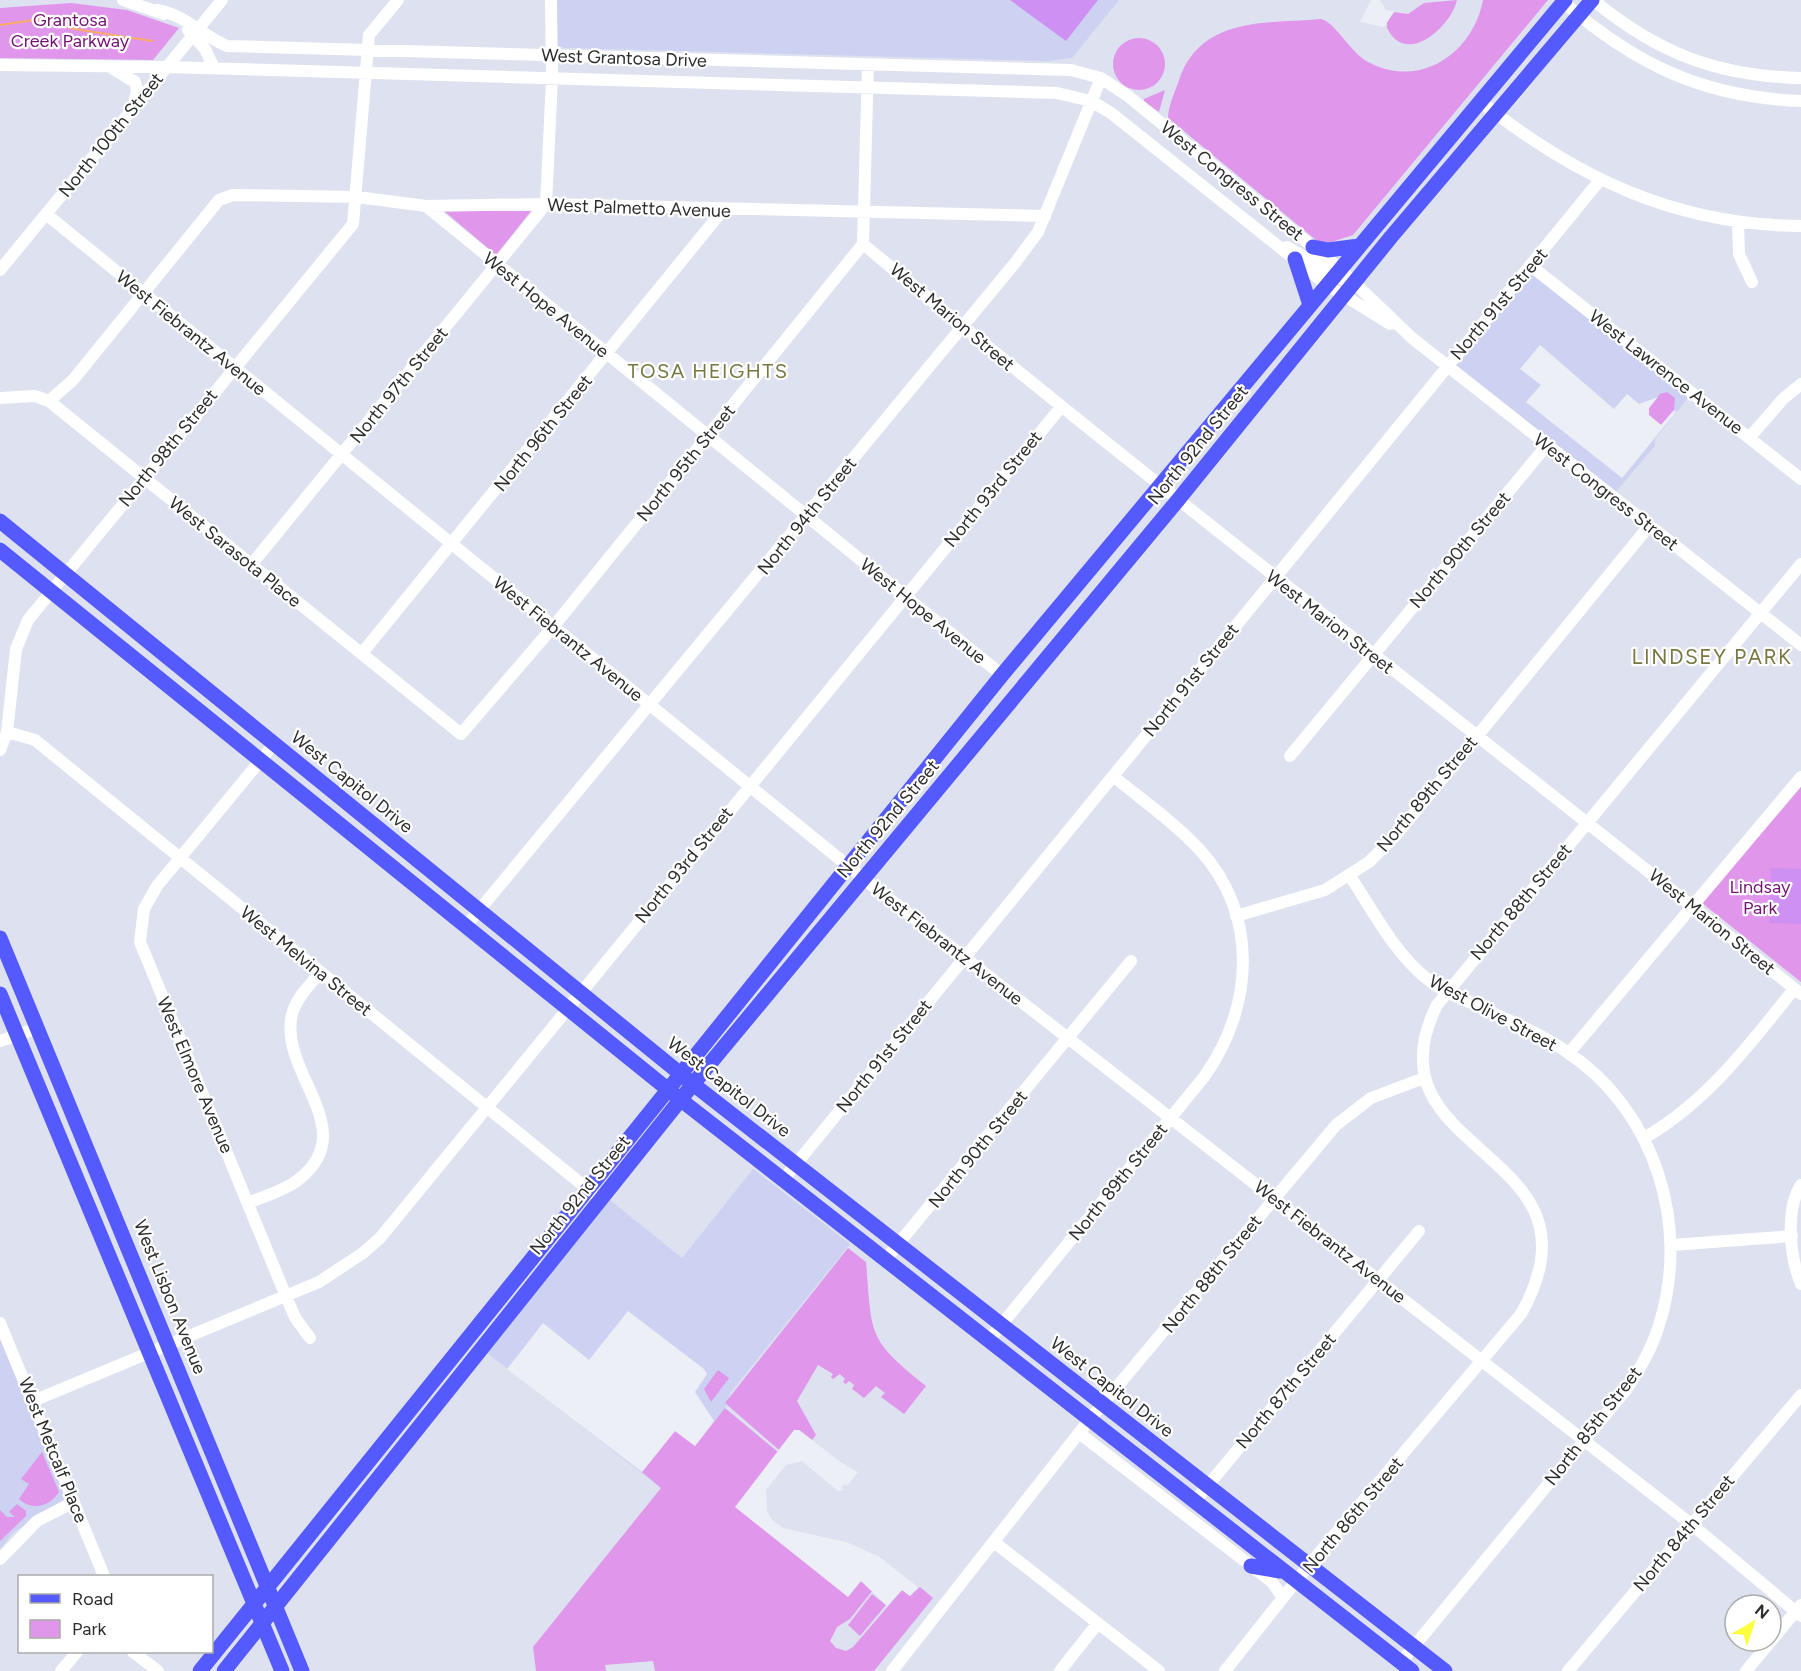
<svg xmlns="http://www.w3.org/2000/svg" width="1801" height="1671" font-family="Figtree,sans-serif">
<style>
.education{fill:#cdd1f2}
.green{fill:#df96eb}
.pitch{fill:#ce91f3}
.plaza{fill:#edeff7}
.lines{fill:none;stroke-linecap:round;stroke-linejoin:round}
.stream{stroke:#fbac68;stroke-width:2}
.minor{stroke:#fff;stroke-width:12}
.major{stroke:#555afe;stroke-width:15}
.labels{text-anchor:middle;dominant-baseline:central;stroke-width:4.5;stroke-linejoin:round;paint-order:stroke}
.park-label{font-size:18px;fill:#731473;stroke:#fff}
.street-label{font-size:18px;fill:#2d2d2d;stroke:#fff}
.neighbourhood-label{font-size:20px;letter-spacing:1.5px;fill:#777842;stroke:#fff}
.quarter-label{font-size:21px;letter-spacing:1.5px;fill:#777842;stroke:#fff}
</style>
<rect width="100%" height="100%" fill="#dee2f0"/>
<path class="education" d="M557,0H1119L1072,58L1047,61L565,48L556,45Z
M1531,266L1692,393L1655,439V446L1612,496L1448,366Z
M753,1169L850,1244L731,1392L725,1408L661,1488L487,1353L610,1200L682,1258Z
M0,1337L66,1498L14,1532L0,1549Z"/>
<path class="green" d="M1457,0C1451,27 1406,67 1387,28V21L1394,12L1408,14L1424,3Z
M1483,0H1548L1353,235L1322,245L1168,118C1168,107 1174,94 1178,83C1199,16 1264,24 1321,19C1336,23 1350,52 1368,62C1420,90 1473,53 1483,0Z
M71,3L127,10L179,28L153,60L0,58V8Z
M1113 64a26 26 0 1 1 52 0a26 26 0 1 1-52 0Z
M1165,90L1159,112L1144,101V99Z
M444,211H531L496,255Z
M1667,392L1675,398L1674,410L1661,425L1649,415V408L1660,394Z
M1801,787V982L1702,903Z
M848,1248L866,1262C872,1335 867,1339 926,1386L904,1414L881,1397L885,1393L876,1386L864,1398L852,1389L854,1385L849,1381L846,1384L843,1382L845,1379L840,1374L833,1379L831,1377L833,1374L818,1365L797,1401L816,1435L812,1440L799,1430H795L779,1450L725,1403Z
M718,1370L729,1378L711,1402L704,1389Z
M725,1408L778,1452L736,1507L848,1596L861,1581L873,1590L850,1619L837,1627L830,1641L836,1648L846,1651L853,1647L902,1590L910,1596L920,1587L933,1598L874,1671H655L653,1661L605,1665L606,1671H536L533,1647L661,1488L642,1472L675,1431L695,1446Z
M42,1452L59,1492C49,1507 32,1511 19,1499L29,1484L21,1479Z
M17,1504L26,1511V1516L0,1541V1510L7,1517H15L9,1512Z
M872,1594L886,1605L860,1636L848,1625Z"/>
<path class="pitch" d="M1010,0H1098L1066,41Z
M1771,868L1801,869V924L1769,923Z"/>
<path class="plaza" d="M1371,0H1380L1386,10L1394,12L1384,27L1360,22Z
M1540,345L1614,409L1627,394L1639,404L1658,397L1649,408V415L1661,425L1674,410L1676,412L1622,478L1526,402L1541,385L1520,369Z
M628,1311L704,1369L707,1374L695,1392L714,1421L695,1446L675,1431L642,1472L507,1369L543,1323L589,1360Z
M794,1430H799L843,1464L858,1472L847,1486L844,1484L841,1488L844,1490L838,1491L802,1461L786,1465L766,1490L767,1511L772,1520L783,1528L846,1542L878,1556L918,1587L910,1596L902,1590L887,1606L861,1581L848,1597L735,1507Z"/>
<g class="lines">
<path class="stream" d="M0,25L47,18L74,29L152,41"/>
<path class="minor" d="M123,0L164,14
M1593,0C1658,53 1716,76 1801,78
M1563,2C1636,65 1703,97 1801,101
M157,10C187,15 200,35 227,46L1071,70L1101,78L1128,96L1340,269L1412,338L1801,645
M188,30L205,49L214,68
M0,65L167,67L1057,93L1091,101L1111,113L1327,285L1390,324
M112,68L135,82L137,90L134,105
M1480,101C1576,178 1676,225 1801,226
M426,206L1002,675
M46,214L864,879L1691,1524L1801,1616
M1738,223L1739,254L1752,282
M863,244C1171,500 1490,742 1801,994
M1287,247L1342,279
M1531,266L1801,479
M0,270L222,0
M0,398L35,396L49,401L461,734L553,627L863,244L868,65
M49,401L73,380L219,200L233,195L357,197L426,206L546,204L1045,216
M1749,438L1783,399L1801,384
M251,565L546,204L552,78L551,0
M362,653L723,210
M7,732L35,740L595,1195
M274,744L157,886L144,909L140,942L290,1306L296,1319L310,1338
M0,750L7,732L16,649L28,620L353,224L369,35L398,0
M1290,756L1547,445
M1350,876C1373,911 1394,952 1426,978C1440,990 1457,997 1474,1004C1505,1019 1538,1032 1567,1052C1655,1110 1691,1226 1659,1325C1652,1349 1639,1370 1626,1390L1401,1662
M1236,916L1325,890L1369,862L1397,834L1649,526
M466,926L1015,263L1038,232L1101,78
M0,1041L38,1028
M1569,1053L1801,777
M1644,1138C1707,1102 1750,1044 1794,989
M783,1180L1600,180
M1801,1185C1785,1209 1790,1258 1801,1284
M248,1203C264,1196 284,1191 298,1180C365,1129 274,1070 293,1011C298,996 310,985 320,973
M1672,1245L1792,1236
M885,1260L1131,961
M0,1323L104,1576
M989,1340L1204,1077C1253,1008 1260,917 1200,850C1174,822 1142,800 1113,776
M33,1401L319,1282L363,1253L380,1238L1061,407
M1079,1433L1272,1582L1283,1598
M1195,1501L1419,1231
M994,1542L1159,1671
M0,1559L37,1521L74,1502
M1771,1641L1801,1605
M133,1652L158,1671
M61,1671L77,1652
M892,1671L1090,1419L1336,1125L1371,1098L1424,1078
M1060,1671L1098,1623
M1225,1671L1309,1565L1521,1314C1615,1148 1361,1157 1437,1005L1801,564
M1568,1671L1801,1395
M1746,1671L1771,1641"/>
<path class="major" d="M1313,247L1328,250L1359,246
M1295,259L1310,305
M0,521L693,1084L1445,1671
M0,550L681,1100L1412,1671
M0,938L302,1671
M0,994L282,1671
M1251,1566L1280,1571
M200,1671L1002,675L1565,0
M224,1671L693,1084L1178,500L1391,237L1592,0"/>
</g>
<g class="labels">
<g class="park-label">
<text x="70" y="20">Grantosa<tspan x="70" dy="21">Creek Parkway</tspan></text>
<text x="1760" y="887">Lindsay<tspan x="1760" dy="21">Park</tspan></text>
</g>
<g class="street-label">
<text transform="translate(624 58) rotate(2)">West Grantosa Drive</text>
<text transform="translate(111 135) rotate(-51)">North 100th Street</text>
<text transform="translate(1232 181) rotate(39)">West Congress Street</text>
<text transform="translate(639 208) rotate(2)">West Palmetto Avenue</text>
<text transform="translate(1499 304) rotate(-50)">North 91st Street</text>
<text transform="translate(546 305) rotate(39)">West Hope Avenue</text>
<text transform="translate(952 317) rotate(40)">West Marion Street</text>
<text transform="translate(191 333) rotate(39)">West Fiebrantz Avenue</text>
<text transform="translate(1666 372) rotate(38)">West Lawrence Avenue</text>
<text transform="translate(399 385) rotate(-51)">North 97th Street</text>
<text transform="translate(543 433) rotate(-51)">North 96th Street</text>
<text transform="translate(1198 445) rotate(-51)">North 92nd Street</text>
<text transform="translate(168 448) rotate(-51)">North 98th Street</text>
<text transform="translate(686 463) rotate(-51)">North 95th Street</text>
<text transform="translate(993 489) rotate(-51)">North 93rd Street</text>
<text transform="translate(1606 492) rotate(38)">West Congress Street</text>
<text transform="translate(807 516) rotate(-51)">North 94th Street</text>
<text transform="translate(1460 550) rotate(-50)">North 90th Street</text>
<text transform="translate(235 552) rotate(39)">West Sarasota Place</text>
<text transform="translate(923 611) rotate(39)">West Hope Avenue</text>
<text transform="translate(1330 622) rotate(38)">West Marion Street</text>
<text transform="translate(568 639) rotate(39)">West Fiebrantz Avenue</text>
<text transform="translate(1191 680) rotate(-51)">North 91st Street</text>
<text transform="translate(352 782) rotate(39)">West Capitol Drive</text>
<text transform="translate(1427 794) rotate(-50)">North 89th Street</text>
<text transform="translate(888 819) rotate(-50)">North 92nd Street</text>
<text transform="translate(684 865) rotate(-51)">North 93rd Street</text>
<text transform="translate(1521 902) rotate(-50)">North 88th Street</text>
<text transform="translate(1712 922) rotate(39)">West Marion Street</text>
<text transform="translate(947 944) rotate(38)">West Fiebrantz Avenue</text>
<text transform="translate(306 961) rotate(39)">West Melvina Street</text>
<text transform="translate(1493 1013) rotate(28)">West Olive Street</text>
<text transform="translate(884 1056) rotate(-51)">North 91st Street</text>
<text transform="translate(195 1075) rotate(67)">West Elmore Avenue</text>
<text transform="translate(729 1087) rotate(38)">West Capitol Drive</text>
<text transform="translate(978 1149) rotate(-51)">North 90th Street</text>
<text transform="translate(1118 1182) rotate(-51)">North 89th Street</text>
<text transform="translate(580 1195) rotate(-51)">North 92nd Street</text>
<text transform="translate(1330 1242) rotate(38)">West Fiebrantz Avenue</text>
<text transform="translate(1212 1274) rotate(-51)">North 88th Street</text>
<text transform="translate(170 1297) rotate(68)">West Lisbon Avenue</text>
<text transform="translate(1112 1387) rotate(38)">West Capitol Drive</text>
<text transform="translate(1286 1391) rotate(-50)">North 87th Street</text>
<text transform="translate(1593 1426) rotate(-52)">North 85th Street</text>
<text transform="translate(53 1450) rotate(68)">West Metcalf Place</text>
<text transform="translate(1353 1515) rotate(-50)">North 86th Street</text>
<text transform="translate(1684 1533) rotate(-50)">North 84th Street</text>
</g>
<g class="neighbourhood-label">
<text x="708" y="371">TOSA HEIGHTS</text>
</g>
<g class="quarter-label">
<text x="1712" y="656">LINDSEY PARK</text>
</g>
</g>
<rect x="18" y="1575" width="195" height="78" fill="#ffffff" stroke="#ababab" stroke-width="1.5"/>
<rect x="30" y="1594" width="30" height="9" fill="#555afe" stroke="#ababab" stroke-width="1.5"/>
<text x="72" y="1605" font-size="18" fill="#2d2d2d">Road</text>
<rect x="30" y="1620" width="30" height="18" fill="#df96eb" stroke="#ababab" stroke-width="1.5"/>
<text x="72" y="1635" font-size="18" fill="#2d2d2d">Park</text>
<g transform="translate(1753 1623) rotate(39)"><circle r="28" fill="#ffffff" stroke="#ababab" stroke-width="1.5"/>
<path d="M0-4.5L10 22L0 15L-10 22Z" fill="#fcff3c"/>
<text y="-9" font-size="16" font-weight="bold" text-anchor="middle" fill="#2d2d2d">N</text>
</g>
</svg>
